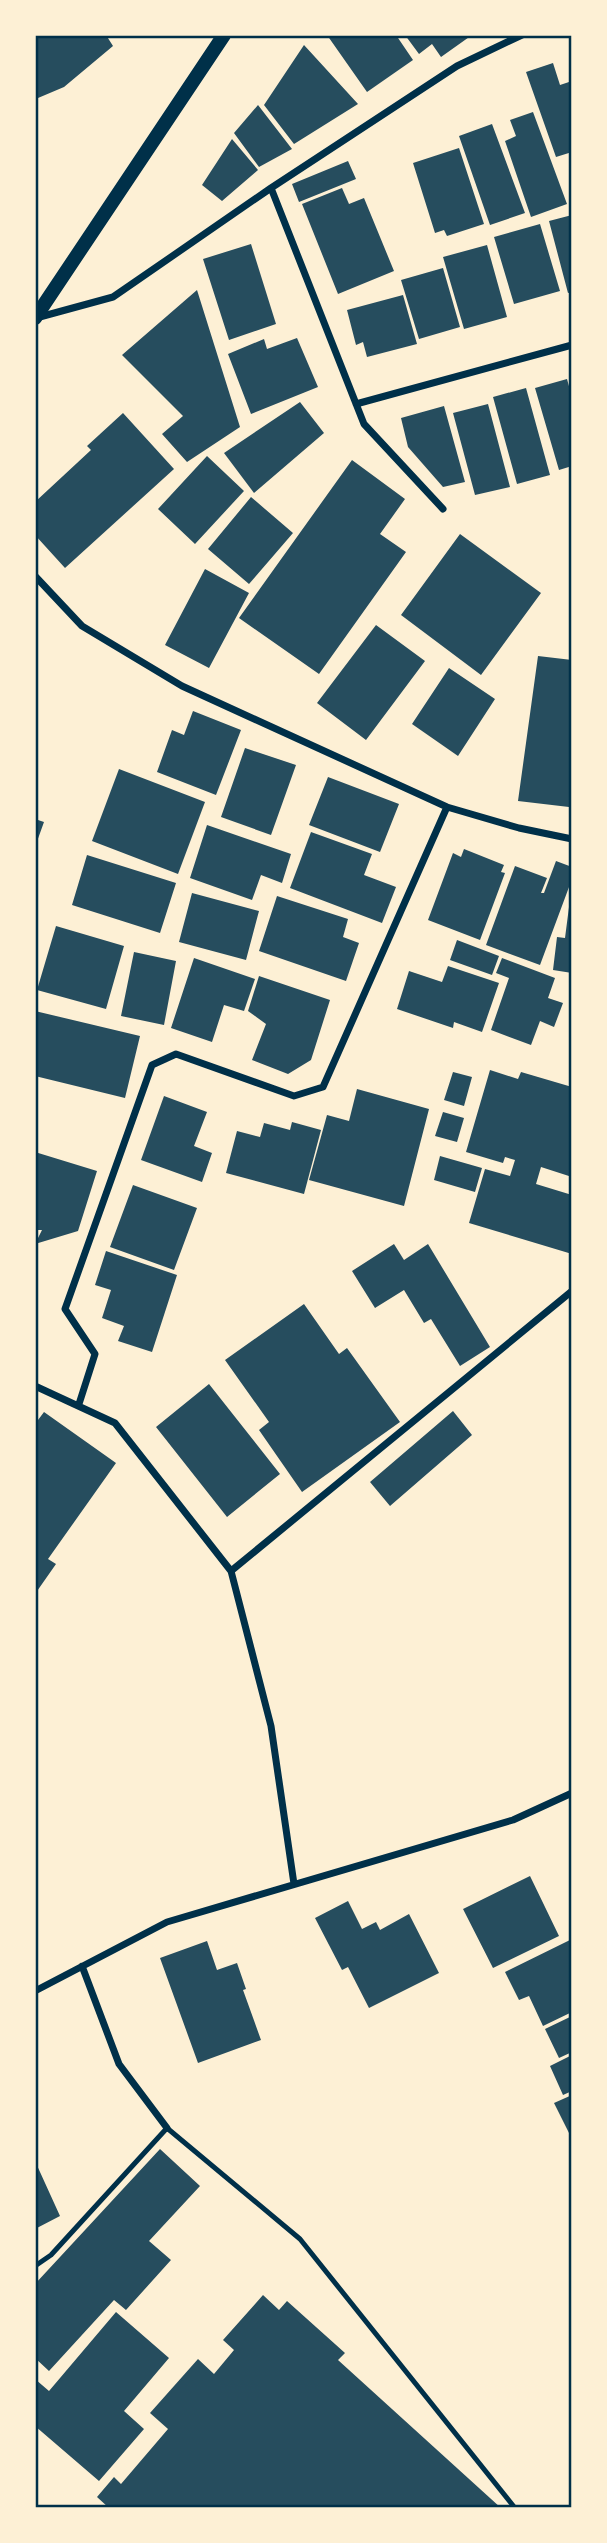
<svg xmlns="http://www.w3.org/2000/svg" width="607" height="2543" font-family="Roboto,sans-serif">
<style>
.building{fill:#264d5e}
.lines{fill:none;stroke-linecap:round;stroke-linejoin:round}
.service{stroke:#003049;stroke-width:5}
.minor{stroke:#003049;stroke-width:7}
.secondary{stroke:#003049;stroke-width:14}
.neatline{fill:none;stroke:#003049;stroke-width:2.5}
</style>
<rect width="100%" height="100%" fill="#fdf0d5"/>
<path class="building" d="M35,35H106L113,46L64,87L38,98L35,92Z
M327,35H396L413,60L367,92Z
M405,35H472L441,57L432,44L419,54Z
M304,45L358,104L294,144L264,105Z
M553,63L560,85L572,81V152L556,157L526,72Z
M258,105L292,149L259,167L234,133Z
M533,112L567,204L531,217L505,141L516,136L510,120Z
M492,124L525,213L490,225L459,136Z
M232,139L258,170L222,201L202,185Z
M459,148L484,224L447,236L444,230L435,233L413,163Z
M348,161L356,179L299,202L292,184Z
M342,188L349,204L364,198L394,271L338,294L302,204Z
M572,215V292L568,293L549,221Z
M540,224L560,291L514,304L494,237Z
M251,244L276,324L229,340L203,259Z
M487,245L507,317L464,329L443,257Z
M443,268L460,327L419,339L401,280Z
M197,290L240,427L187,462L162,434L183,416L122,355Z
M403,295L417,344L367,357L363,342L356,345L347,310Z
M297,338L318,387L251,414L228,354L264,339L267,349Z
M567,379L572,397V466L559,470L535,388Z
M526,388L550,475L517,484L493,397Z
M300,402L324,433L254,493L224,453Z
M488,404L510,487L475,495L453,413Z
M444,406L465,482L443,487L408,447L401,418Z
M123,413L174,469L65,568L35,535V502L91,450L87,446Z
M207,456L244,491L195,544L158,509Z
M352,460L405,499L380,534L406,552L319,674L239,618Z
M251,497L293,533L249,584L208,549Z
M460,534L541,593L481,675L401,615Z
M205,569L249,593L209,668L165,645Z
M376,625L425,661L366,740L317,703Z
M538,656L572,660V804L569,807L518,801Z
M449,668L495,699L458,756L412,724Z
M193,711L241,730L216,795L157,772L172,730L184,735Z
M245,748L296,765L271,835L221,817Z
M119,769L205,802L178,874L92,841Z
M328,777L399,804L380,852L309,825Z
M35,819L44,822L35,847Z
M207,825L291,854L282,883L261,875L252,900L190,878Z
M311,832L372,854L364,875L396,887L382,923L290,888Z
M464,849L504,865L501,872L505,873L480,940L428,920L453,853L461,857Z
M87,855L176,883L160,933L72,905Z
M556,861L572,867V879L540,965L486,945L515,866L547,878L541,893H544Z
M192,893L259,911L246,960L179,942Z
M277,896L348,919L343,937L359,943L346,981L259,951Z
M569,907L572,908V973L553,970L557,937L565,938Z
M56,926L124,946L106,1009L37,990Z
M457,940L499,956L492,975L450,960Z
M134,952L176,961L164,1025L121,1016Z
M194,958L255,979L244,1011L224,1005L212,1042L171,1028Z
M502,958L555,978L548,998L563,1003L554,1027L540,1021L531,1045L491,1030L509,978L496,973Z
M448,966L499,983L482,1032L454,1022L453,1028L397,1009L409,971L442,982Z
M259,976L330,1000L311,1060L288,1074L252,1060L266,1024L248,1011Z
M35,1011L140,1036L125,1098L35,1076Z
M490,1070L518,1079L521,1072L572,1087V1177L541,1167L536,1184L572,1195V1254L469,1223L485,1169L510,1176L515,1160L505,1157L503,1163L466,1152Z
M453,1072L472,1077L464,1106L444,1100Z
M357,1089L429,1109L404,1206L309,1180L327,1115L349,1121Z
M164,1096L207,1112L194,1146L212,1153L202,1182L141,1160Z
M443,1112L464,1118L457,1142L435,1136Z
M292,1122L321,1130L304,1194L226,1173L237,1131L260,1137L264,1123L290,1130Z
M35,1152L97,1171L78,1231L35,1244L42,1230H35Z
M440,1156L482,1168L475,1192L434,1180Z
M133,1185L197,1208L174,1270L110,1247Z
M394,1244L404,1260L428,1244L490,1347L460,1366L431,1319L424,1323L404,1290L375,1308L352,1271Z
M106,1251L177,1275L152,1352L118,1341L124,1326L102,1318L111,1290L95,1285Z
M304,1304L339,1354L347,1348L400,1422L302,1492L259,1430L269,1422L225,1360Z
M209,1384L280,1474L227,1517L156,1427Z
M453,1411L472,1435L390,1506L370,1482Z
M44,1412L116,1463L48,1559L56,1564L35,1594V1424Z
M530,1876L559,1936L493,1968L463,1909Z
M348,1901L362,1929L376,1922L380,1930L409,1914L439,1973L369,2008L348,1967L342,1970L315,1918Z
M572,1939V2012L543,2026L529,1996L519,2000L505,1972Z
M207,1941L217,1970L237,1963L246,1989L243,1990L261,2040L198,2063L160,1958Z
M572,2016V2052L559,2058L545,2029Z
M572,2055V2091L563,2095L550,2066Z
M572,2095V2139L554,2103Z
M160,2149L200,2186L149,2241L171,2260L126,2310L114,2300L49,2371L35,2358V2284Z
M35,2161L60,2216L35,2229Z
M263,2295L279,2310L287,2301L345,2353L338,2360L501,2508H109L97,2497L114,2477L121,2484L168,2429L150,2413L198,2359L214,2374L234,2350L223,2340Z
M116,2312L169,2358L124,2411L144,2429L99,2481L35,2426V2379L49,2391Z"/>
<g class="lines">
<path class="service" d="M35,2266L51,2255L167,2128L300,2239L515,2508"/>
<path class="minor" d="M271,188L364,424L443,509
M36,318L113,297L271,188L457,66L522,35
M356,404L572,345
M35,576L82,626L182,686L447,807L519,828L572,839
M35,1386L115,1423L231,1571L271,1726L294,1884
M79,1404L95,1354L65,1309L152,1065L176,1054L294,1096L323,1087L447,807
M231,1571L572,1291
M82,1966L119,2064L167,2128
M35,1991L167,1922L513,1820L572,1793"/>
<path class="secondary" d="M35,318L224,35"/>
</g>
<rect width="607" height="2543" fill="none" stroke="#fdf0d5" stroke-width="74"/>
<rect x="37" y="37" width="533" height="2469" class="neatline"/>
</svg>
